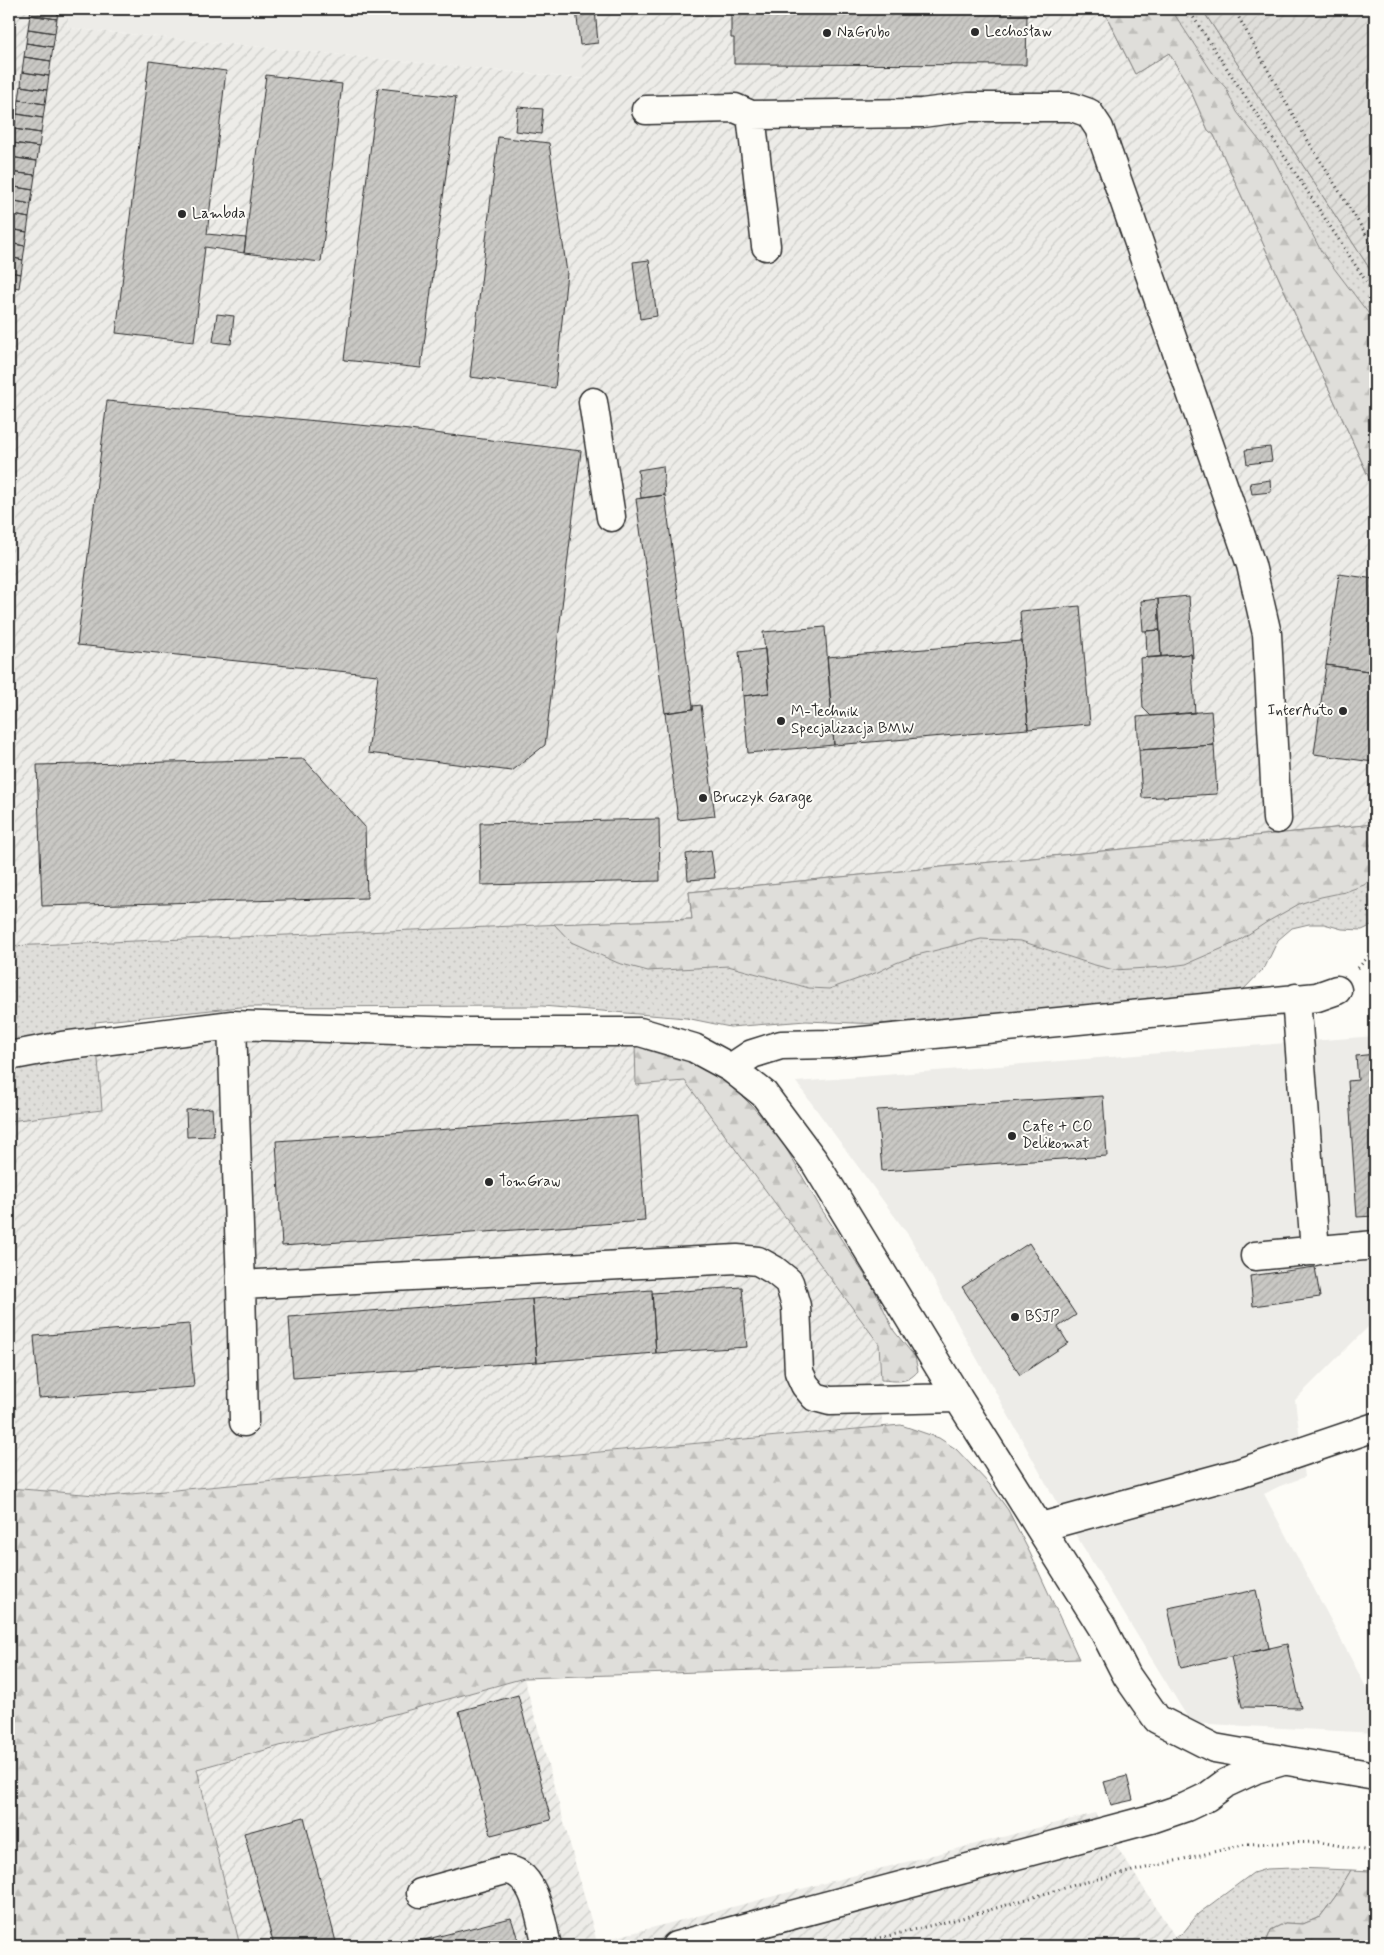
<svg xmlns="http://www.w3.org/2000/svg" width="1384" height="1955" font-family="Mynerve,sans-serif">
<style>
.built{fill:#edece8}
.industrial{fill:url(#industrial-furrows)}
.grass{fill:url(#grass-dots);stroke:#858482}
.forest{fill:url(#forest-firs);stroke:#858482}
.garden{fill:url(#garden-furrows);stroke:#858482}
.building{fill:url(#building-hatch);stroke:#2b2b2b}
.lines{fill:none;stroke-linecap:round;stroke-linejoin:round}
.minor-casing{stroke:#2b2b2b;stroke-width:31}
.path{stroke:#2b2b2b;stroke-width:3;stroke-dasharray:1 4;stroke-linecap:butt}
.minor{stroke:#fdfcf7;stroke-width:28}
.poi-dot{fill:#2b2b2b;stroke:#fdfcf7;stroke-width:2}
.labels{text-anchor:middle;dominant-baseline:central;stroke-width:4;stroke-linejoin:round;paint-order:stroke}
.poi-label{font-size:15px;fill:#2b2b2b;stroke:#fdfcf7;text-anchor:start}
</style>
<defs>
<pattern id="industrial-furrows" width="10" height="10" patternUnits="userSpaceOnUse" patternTransform="scale(1.25)"><rect width="10" height="10" fill="#edece8"/><path d="M-1 1l2-2M0 10L10 0M9 11l2-2" fill="none" stroke="#cbcbc7"/></pattern>
<pattern id="grass-dots" width="8" height="8" patternUnits="userSpaceOnUse" patternTransform="scale(1.25)"><rect width="8" height="8" fill="#dfdeda"/><path d="M2 2h.1M6 6h.1" fill="none" stroke="#c0bfbb" stroke-width="1.8" stroke-linecap="round"/></pattern>
<pattern id="forest-firs" width="22" height="20" patternUnits="userSpaceOnUse" patternTransform="scale(1.25)"><rect width="22" height="20" fill="#dfdeda"/><path d="M5 1l3.5 6h-7zM16 11l3.5 6h-7z" fill="#c0bfbb"/></pattern>
<pattern id="garden-furrows" width="10" height="10" patternUnits="userSpaceOnUse" patternTransform="scale(1.25)"><rect width="10" height="10" fill="#dfdeda"/><path d="M-1 1l2-2M0 10L10 0M9 11l2-2" fill="none" stroke="#c0bfbb"/></pattern>
<pattern id="building-hatch" width="6" height="6" patternUnits="userSpaceOnUse" patternTransform="scale(1.25)"><rect width="6" height="6" fill="#c9c8c4"/><path d="M-1 1l2-2M0 6l6-6M5 7l2-2" fill="none" stroke="#adaca9"/></pattern>
</defs>
<rect width="100%" height="100%" fill="#fdfcf7"/>
<filter id="ink" filterUnits="userSpaceOnUse"><feTurbulence type="fractalNoise" baseFrequency=".02" numOctaves="2"/><feDisplacementMap in="SourceGraphic" scale="10" xChannelSelector="R" yChannelSelector="G"/><feConvolveMatrix kernelMatrix="1 2 1 2 8 2 1 2 1" color-interpolation-filters="sRGB"/></filter>
<g filter="url(#ink)">
<path class="built" d="M69,9H576L585,79L67,28Z
M1375,1036V1320L1295,1400L1305,1477L1280,1486L1264,1494L1375,1704V1733L1191,1723L1063,1514L909,1236L796,1082Z"/>
<path class="industrial" d="M9,9H69L67,28L584,79L576,9H1103L1135,73L1169,53L1188,85L1208,130L1214,135L1375,491V824L689,892L692,919L9,946Z
M244,1035L635,1043L685,1081L879,1344L882,1426L108,1496L9,1488V1121L102,1110L97,1052Z
M524,1678L597,1942L1095,1813L1181,1946H240L197,1769Z"/>
<path class="grass" d="M1103,9H1202L1375,277V491L1214,135L1208,130L1188,85L1169,53L1135,74Z
M1375,824V924L1362,930L1342,929L1324,924H1309L1292,928L1278,940L1265,967L1242,991L1155,1003L878,1024L806,1021L730,1027L686,1018L542,1006L241,1007L95,1022L102,1110L9,1121V946L692,919L689,892Z
M1294,1868L1351,1870L1335,1897L1320,1917L1303,1924L1285,1923L1271,1930L1265,1946H1181L1174,1937L1183,1933L1198,1914L1253,1873L1266,1869Z"/>
<path class="forest" d="M1103,9H1171L1214,75L1226,88L1237,112L1273,158L1321,251L1375,322V491L1214,135L1208,130L1188,85L1169,53L1135,74Z
M1375,824V876L1364,885L1345,892L1321,897L1299,904L1267,922L1235,943L1186,964L1164,967L1114,970L1091,964L1021,941L981,939L917,955L896,963L878,972L829,989L809,988L728,966L648,971L618,963L571,942L554,924L692,919L689,892Z
M635,1043L647,1050L677,1059L692,1061L711,1071L728,1082L751,1105L780,1138L820,1207L874,1289L894,1331L915,1357L918,1371C907,1384 896,1381 881,1380L879,1344L685,1081L636,1085Z
M901,1425L939,1438L956,1449L990,1485L1008,1510L1030,1553L1079,1659L524,1678L197,1769L240,1946H9V1488L108,1496Z
M1351,1870L1371,1871L1375,1873V1946H1265L1271,1930L1285,1923L1303,1924L1320,1917L1335,1897Z"/>
<path class="garden" d="M1202,9H1375V277Z"/>
<path class="building" d="M31,9H58L57,19L30,15Z
M576,9H595L598,43L580,45Z
M734,9H1012V14H1027L1026,65L734,64V38H731V14H734Z
M30,15L57,19L55,33L28,29Z
M28,29L55,33L53,47L26,43Z
M26,43L53,47L51,61L24,57Z
M24,57L51,61L49,76L22,72Z
M149,61L226,71L207,234L246,238L244,253L205,247L194,342L116,333Z
M22,72L49,76L47,90L21,86Z
M266,75L342,84L321,262L244,253Z
M21,86L47,90L45,104L19,100Z
M378,88L456,97L421,368L344,360Z
M19,100L45,104L43,118L17,114Z
M518,107L543,109L541,134L515,131Z
M17,114L43,118L41,133L14,129Z
M14,129L41,133L39,147L13,143Z
M498,137L549,143L567,273L555,388L470,377Z
M13,143L39,147L37,161L10,157Z
M10,157L37,161L35,175L9,172Z
M9,172L35,175L33,190L9,186Z
M9,186L33,190L31,204L9,200Z
M9,200L31,204L29,218L9,214Z
M9,214L29,218L27,232L9,229Z
M9,229L27,232L25,246L9,243Z
M9,243L25,246L23,260L9,257Z
M9,257L23,260L21,274L9,272Z
M649,260L657,316L640,319L633,262Z
M9,272L21,274L19,288L9,286Z
M217,314L234,316L231,344L213,342Z
M107,401L401,429L581,451L545,745L512,771L368,753L378,675L77,645Z
M1270,447L1272,461L1247,464L1245,450Z
M663,466L665,495L641,498L638,470Z
M1270,480L1271,492L1252,494L1250,483Z
M665,495L693,706V709L665,713L636,499Z
M1339,574L1375,579V672L1326,665Z
M1189,596L1193,658H1192L1191,654L1161,657L1158,599Z
M1158,599L1160,630L1143,631L1141,601Z
M1080,606L1090,724L1028,729L1020,611Z
M825,627L834,745L748,753L743,696L769,693L763,632Z
M1160,630L1161,657L1147,658L1146,631Z
M1022,641L1028,729L834,745L827,657Z
M765,649L769,693L743,696L739,652Z
M1191,654L1195,713L1151,716L1143,708L1140,658Z
M1326,665L1375,672V743L1373,762L1314,754Z
M701,705L715,816L678,820L665,713L693,709V706Z
M1211,711L1214,745L1139,750L1137,717Z
M1214,745L1217,794L1142,798L1139,750Z
M304,759L365,827L367,898L42,906L37,765Z
M659,819L660,881L481,885L480,823Z
M711,850L715,878L688,880L686,854Z
M1375,1054V1216L1357,1217L1348,1081L1358,1080L1356,1056Z
M1103,1096L1107,1156L882,1171L877,1110Z
M212,1108L214,1136L187,1137L186,1110Z
M638,1116L645,1221L282,1246L276,1141Z
M9,1140L11,1246H9Z
M1029,1243L1076,1315L1058,1327L1068,1343L1020,1375L962,1287Z
M1315,1267L1320,1297L1253,1306L1250,1276Z
M742,1287L747,1347L656,1353L652,1293Z
M652,1290L656,1353L537,1362L532,1299Z
M532,1299L537,1362L293,1378L289,1317Z
M189,1324L194,1387L39,1398L34,1336Z
M1256,1590L1269,1648L1181,1668L1168,1608Z
M1287,1644L1301,1708L1242,1707L1231,1657Z
M518,1695L551,1820L491,1835L459,1711Z
M1127,1776L1133,1800L1111,1805L1104,1782Z
M304,1817L336,1942L319,1946H274L244,1833Z
M511,1918L520,1946H400Z"/>
<g class="lines">
<defs>
<path id="minor" d="M646,110L735,108L751,115L922,113L968,107H1072L1089,113L1099,128L1251,565L1267,634L1277,819
M751,115L766,246
M593,402L611,517
M1296,998L1315,1251
M232,1025L241,1285L244,1422
M9,1056L62,1046L232,1025L462,1032H640L694,1048L731,1068L764,1094L814,1161L958,1398L1102,1627L1127,1676L1157,1719L1214,1748L1375,1776
M731,1068L752,1054L781,1045L831,1044L1317,997L1337,990
M1255,1256L1375,1245
M241,1285L737,1259L758,1261L774,1270L789,1282L796,1306L799,1372L805,1385L815,1397L830,1401L958,1398
M1041,1527L1239,1473L1375,1427
M421,1893L505,1870C536,1870 541,1923 547,1946
M676,1946L1151,1819L1186,1807L1207,1797L1226,1783L1256,1769L1283,1761"/>
</defs>
<use href="#minor" class="minor-casing"/>
<path class="path" d="M1188,9L1375,295
M1234,9L1302,131L1375,249
M1358,968L1375,949
M846,1946L962,1918L1078,1884L1247,1844L1319,1842L1375,1852"/>
<use href="#minor" class="minor"/>
</g>
</g>
<g class="poi-dot">
<circle cx="975" cy="32" r="5"/>
<circle cx="827" cy="33" r="5"/>
<circle cx="182" cy="214" r="5"/>
<circle cx="1343" cy="711" r="5"/>
<circle cx="781" cy="721" r="5"/>
<circle cx="703" cy="798" r="5"/>
<circle cx="1012" cy="1136" r="5"/>
<circle cx="489" cy="1182" r="5"/>
<circle cx="1015" cy="1317" r="5"/>
</g>
<g class="labels">
<g class="poi-label">
<text x="985" y="32">Lechosław</text>
<text x="837" y="33">NaGrubo</text>
<text x="192" y="214">Lambda</text>
<text x="1333" y="711" text-anchor="end">InterAuto</text>
<text x="791" y="712">M-Technik<tspan x="791" dy="17">Specjalizacja BMW</tspan></text>
<text x="713" y="798">Bruczyk Garage</text>
<text x="1022" y="1127">Cafe + CO<tspan x="1022" dy="17">Delikomat</tspan></text>
<text x="499" y="1182">TomGraw</text>
<text x="1025" y="1317">BSJP</text>
</g>
</g>
<rect width="1384" height="1955" fill="none" stroke="#fdfcf7" stroke-width="30"/>
<rect x="15" y="15" width="1354" height="1925" fill="none" stroke="#2b2b2b" stroke-width="2" filter="url(#ink)"/>
</svg>
